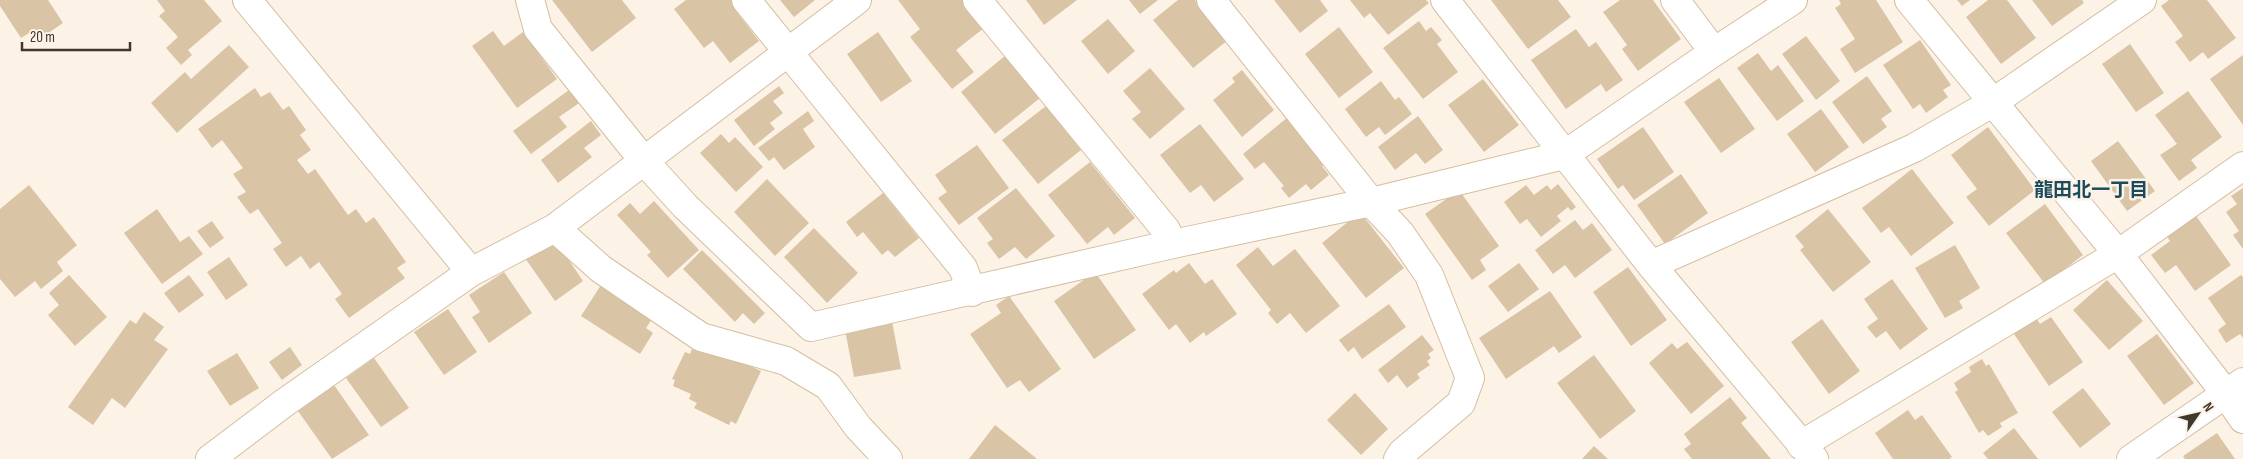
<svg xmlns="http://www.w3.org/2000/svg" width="2243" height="459" font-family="'Sofia Sans Condensed','Noto Sans JP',sans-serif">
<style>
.building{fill:#dac4a6}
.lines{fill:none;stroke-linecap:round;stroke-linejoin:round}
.minor-casing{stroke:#d4bea0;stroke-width:30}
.minor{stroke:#fff;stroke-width:28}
.labels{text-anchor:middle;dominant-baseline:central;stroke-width:5;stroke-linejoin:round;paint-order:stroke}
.neighbourhood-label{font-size:19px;font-weight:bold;fill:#1a4b5d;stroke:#fcf2e6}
</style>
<rect width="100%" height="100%" fill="#fcf2e6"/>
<path class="building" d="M0,0H48L63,23L38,40L32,31L21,38L0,6Z
M157,0H204L222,21L188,50L192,55L181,65L166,48L178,37L159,16L165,11Z
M552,0H622L636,18L592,52Z
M686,0H735L740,7L735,10L759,41L730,63L713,41L704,48L674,9Z
M780,0H815L794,17Z
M898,0H962L984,28L956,50L974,72L952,89L910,37L920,29Z
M1026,0H1077L1044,25Z
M1129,0H1158L1140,14Z
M1178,0H1195L1228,40L1193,68L1153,20Z
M1274,0H1320L1328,11L1300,33Z
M1350,0H1426L1429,3L1388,35L1370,13L1364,18Z
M1491,0H1558L1571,17L1528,49Z
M1620,0H1653L1681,39L1638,71L1622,49L1627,45L1603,12Z
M1839,0H1876L1903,42L1855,73L1840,49L1855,39L1835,8L1841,4Z
M1957,0H1970L1962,6Z
M1988,0H2007L2036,38L2001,64L1966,17Z
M2032,0H2082L2084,3L2052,26Z
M2169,0H2207L2236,38L2208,59L2203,52L2190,62L2175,42L2183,36L2161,6Z
M1108,19L1135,51L1108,74L1081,41Z
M1419,21L1426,31L1431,27L1442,40L1437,44L1458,72L1423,99L1383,48Z
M1339,27L1373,72L1339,98L1305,54Z
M1576,29L1589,47L1596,42L1623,80L1606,92L1601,84L1566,109L1531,60Z
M493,31L504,46L523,32L557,79L517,108L472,46Z
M878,32L912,81L881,102L847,54Z
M1806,36L1840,81L1816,100L1782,54Z
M1920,40L1951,85L1943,90L1948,97L1926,113L1920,104L1913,109L1883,65Z
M2130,44L2164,93L2136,112L2102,64Z
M229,45L249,67L177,133L151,103L185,72L191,79Z
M1758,53L1771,71L1778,65L1804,101L1777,121L1737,68Z
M1006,55L1040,98L995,134L961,92Z
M2243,55V125L2210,79Z
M1150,68L1185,109L1150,139L1132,119L1141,112L1123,91Z
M1242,70L1274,110L1242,137L1213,100L1235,82L1232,78Z
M1867,76L1892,111L1881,119L1887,127L1863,144L1832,102Z
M1719,78L1755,129L1721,153L1684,102Z
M1483,79L1519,125L1484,152L1448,105Z
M1381,81L1395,100L1399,97L1412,114L1385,135L1379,127L1366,137L1345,109Z
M779,86L784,93L773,101L783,113L770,123L775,129L754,146L734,120Z
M255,88L261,97L270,92L283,110L289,106L306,130L300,135L311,150L297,160L308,174L315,169L348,215L356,209L366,223L374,217L406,262L397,268L405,278L349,318L335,299L342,294L319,262L310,269L301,256L286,267L273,249L282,243L258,209L250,214L237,197L246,192L233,174L243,168L222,140L212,148L198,129Z
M569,90L579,103L559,117L567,127L531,154L513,131Z
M2188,91L2222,137L2191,160L2197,168L2179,181L2160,155L2177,144L2155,115Z
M1046,106L1081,150L1038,184L1002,140Z
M1821,109L1849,147L1815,172L1787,134Z
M808,111L814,121L803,129L815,147L784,170L774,157L769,161L758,148Z
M1418,116L1443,150L1425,164L1416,153L1395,170L1378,147Z
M1288,117L1326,163L1322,166L1329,175L1311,190L1306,184L1289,198L1281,188L1284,186L1264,162L1255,169L1243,154Z
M591,121L601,135L584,148L592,157L558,183L541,160Z
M1200,124L1244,179L1214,202L1201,185L1190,193L1160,155Z
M1643,127L1674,172L1634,200L1623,185L1618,189L1597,159Z
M1988,127L2035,190L1989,226L1966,197L1977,189L1951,155Z
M721,134L729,143L735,137L763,167L736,192L700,153Z
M2118,141L2155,191L2127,211L2091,161Z
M977,145L1009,188L959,225L938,198L947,192L935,175Z
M1090,162L1135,218L1114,235L1108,227L1087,244L1048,195Z
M1912,169L1954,223L1911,256L1889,227L1881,233L1862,208Z
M1681,174L1708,213L1665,244L1637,205Z
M767,179L809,223L775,256L734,212Z
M1558,184L1576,207L1571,211L1568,207L1557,216L1561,221L1541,237L1527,219L1520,224L1504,202L1526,185L1534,195L1547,185L1551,190Z
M29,185L77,245L57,262L63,271L41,289L35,281L15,297L0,279V209Z
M1016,188L1055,236L1026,259L1015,247L999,259L987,243L993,239L977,218Z
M2243,188V249L2233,235L2239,231L2226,212L2237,204L2231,196Z
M1459,190L1499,246L1480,260L1486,270L1472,280L1425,214Z
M883,193L919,238L895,257L888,250L882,255L863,232L857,237L846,222Z
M654,201L699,250L668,278L647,255L651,252L617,215L630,203L640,214Z
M2045,204L2083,255L2045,284L2006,233Z
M157,209L180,242L189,236L203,254L162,284L124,233Z
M1828,209L1871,262L1833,292L1800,250L1804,247L1795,236Z
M1360,212L1404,268L1366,298L1322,243Z
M2194,213L2231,265L2195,291L2176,265L2165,273L2151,255L2170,241L2165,234Z
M1575,220L1583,230L1592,223L1612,250L1575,278L1565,265L1553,274L1535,250Z
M212,221L224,238L210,248L197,231Z
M814,228L858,273L827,303L784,257Z
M554,238L583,281L555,301L525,258Z
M1955,245L1980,288L1959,301L1963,308L1945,318L1915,268Z
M1258,247L1273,266L1295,249L1340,306L1306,333L1290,313L1277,324L1268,313L1271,310L1236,265Z
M702,250L765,313L754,324L743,313L735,322L683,269Z
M229,257L248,285L226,300L207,272Z
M1189,263L1205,284L1212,279L1237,314L1206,336L1204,332L1190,343L1176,324L1169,330L1142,294L1174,270L1176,273Z
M1519,263L1539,289L1508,312L1488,286Z
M1628,267L1667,320L1631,346L1593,292Z
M504,272L532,313L489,343L472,317L480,312L469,295Z
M1095,272L1136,330L1094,359L1054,301Z
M69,275L107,317L75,346L48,315L59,305L49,293Z
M189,275L204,295L179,313L164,293Z
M2241,275L2243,277V338L2240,334L2226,343L2218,330L2226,324L2208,298Z
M1892,279L1928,329L1900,350L1886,331L1876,338L1867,327L1878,319L1864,299Z
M2107,280L2143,321L2109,350L2073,310Z
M601,285L652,319L646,328L653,333L640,354L581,316Z
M1550,291L1582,337L1559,353L1554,346L1506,379L1479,338Z
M1009,296L1061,369L1029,392L1020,380L1007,388L970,334L1001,313L996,305Z
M1389,304L1406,327L1362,359L1354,347L1348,352L1339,340Z
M448,309L477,352L444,375L414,332Z
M144,312L164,327L154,340L168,349L125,408L112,398L93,425L68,407L130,320L136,324Z
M2035,316L2040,324L2051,317L2083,362L2049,386L2012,331Z
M1822,319L1860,371L1829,394L1791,342Z
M892,321L901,369L854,377L845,330Z
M2157,334L2194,383L2164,405L2127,356Z
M1422,335L1434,350L1428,354L1431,358L1427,361L1430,365L1417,374L1420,378L1407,388L1397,375L1388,383L1378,370Z
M1687,342L1724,386L1691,414L1649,363L1672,343L1677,349Z
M693,346L712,348L761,371L736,424L731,421L729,425L694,408L697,403L689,399L691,394L673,386L675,380L672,379L685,352L690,354Z
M290,347L302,365L282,380L269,362Z
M237,353L259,388L230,406L207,371Z
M1594,355L1636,411L1600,439L1557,383Z
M374,358L409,408L381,427L346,378Z
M1982,359L1986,366L1989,364L2018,413L2000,423L2002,427L1988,436L1983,430L1979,433L1955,392L1958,390L1954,383L1971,372L1969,367Z
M334,385L369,435L332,459L298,411Z
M2083,388L2111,424L2080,448L2052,412Z
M1355,393L1388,429L1361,455L1327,420Z
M1730,397L1747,418L1741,423L1771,459H1692L1684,449L1691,444L1684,434Z
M1908,410L1915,420L1922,415L1952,457L1949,459H1893L1875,433Z
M995,425L1036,458V459H969Z
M2014,428L2038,459H1988L1983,453Z
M2217,433L2235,459H2185L2183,456Z
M1594,446L1608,459H1582Z"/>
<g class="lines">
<defs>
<path id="minor" d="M247,0L471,272
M530,0L538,29L644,161L685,206L811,327L1173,244L1371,202L1564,155L1714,52L1793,0
M746,0L963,268L972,292
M977,0L1166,230L1173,244
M1211,0L1371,202L1400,233L1429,275L1470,378L1461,403L1402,453L1398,459
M1445,0L1651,265L1814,459
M1675,0L1714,52
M1909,0L2118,254L2226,394L2243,419
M555,228L601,269L701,337L786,361L828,386L858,427L888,459
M1651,265L1914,148L1992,103L2142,0
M1801,445L2118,254L2243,166
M210,459L284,403L471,272L555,228L857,0
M2131,459L2243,382"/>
</defs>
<use href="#minor" class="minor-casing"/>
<use href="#minor" class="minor"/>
</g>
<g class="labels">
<g class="neighbourhood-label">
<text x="2091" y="190">龍田北一丁目</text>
</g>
</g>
<g transform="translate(2198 414) rotate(56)" stroke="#fcf2e6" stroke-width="4" paint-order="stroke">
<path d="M0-4L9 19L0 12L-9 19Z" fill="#41382c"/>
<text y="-8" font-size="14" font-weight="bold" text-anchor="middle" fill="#41382c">N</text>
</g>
<path d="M22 42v8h108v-8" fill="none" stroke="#41382c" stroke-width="2.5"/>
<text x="30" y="42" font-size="15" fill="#41382c" stroke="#fcf2e6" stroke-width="4" paint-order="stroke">20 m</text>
</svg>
